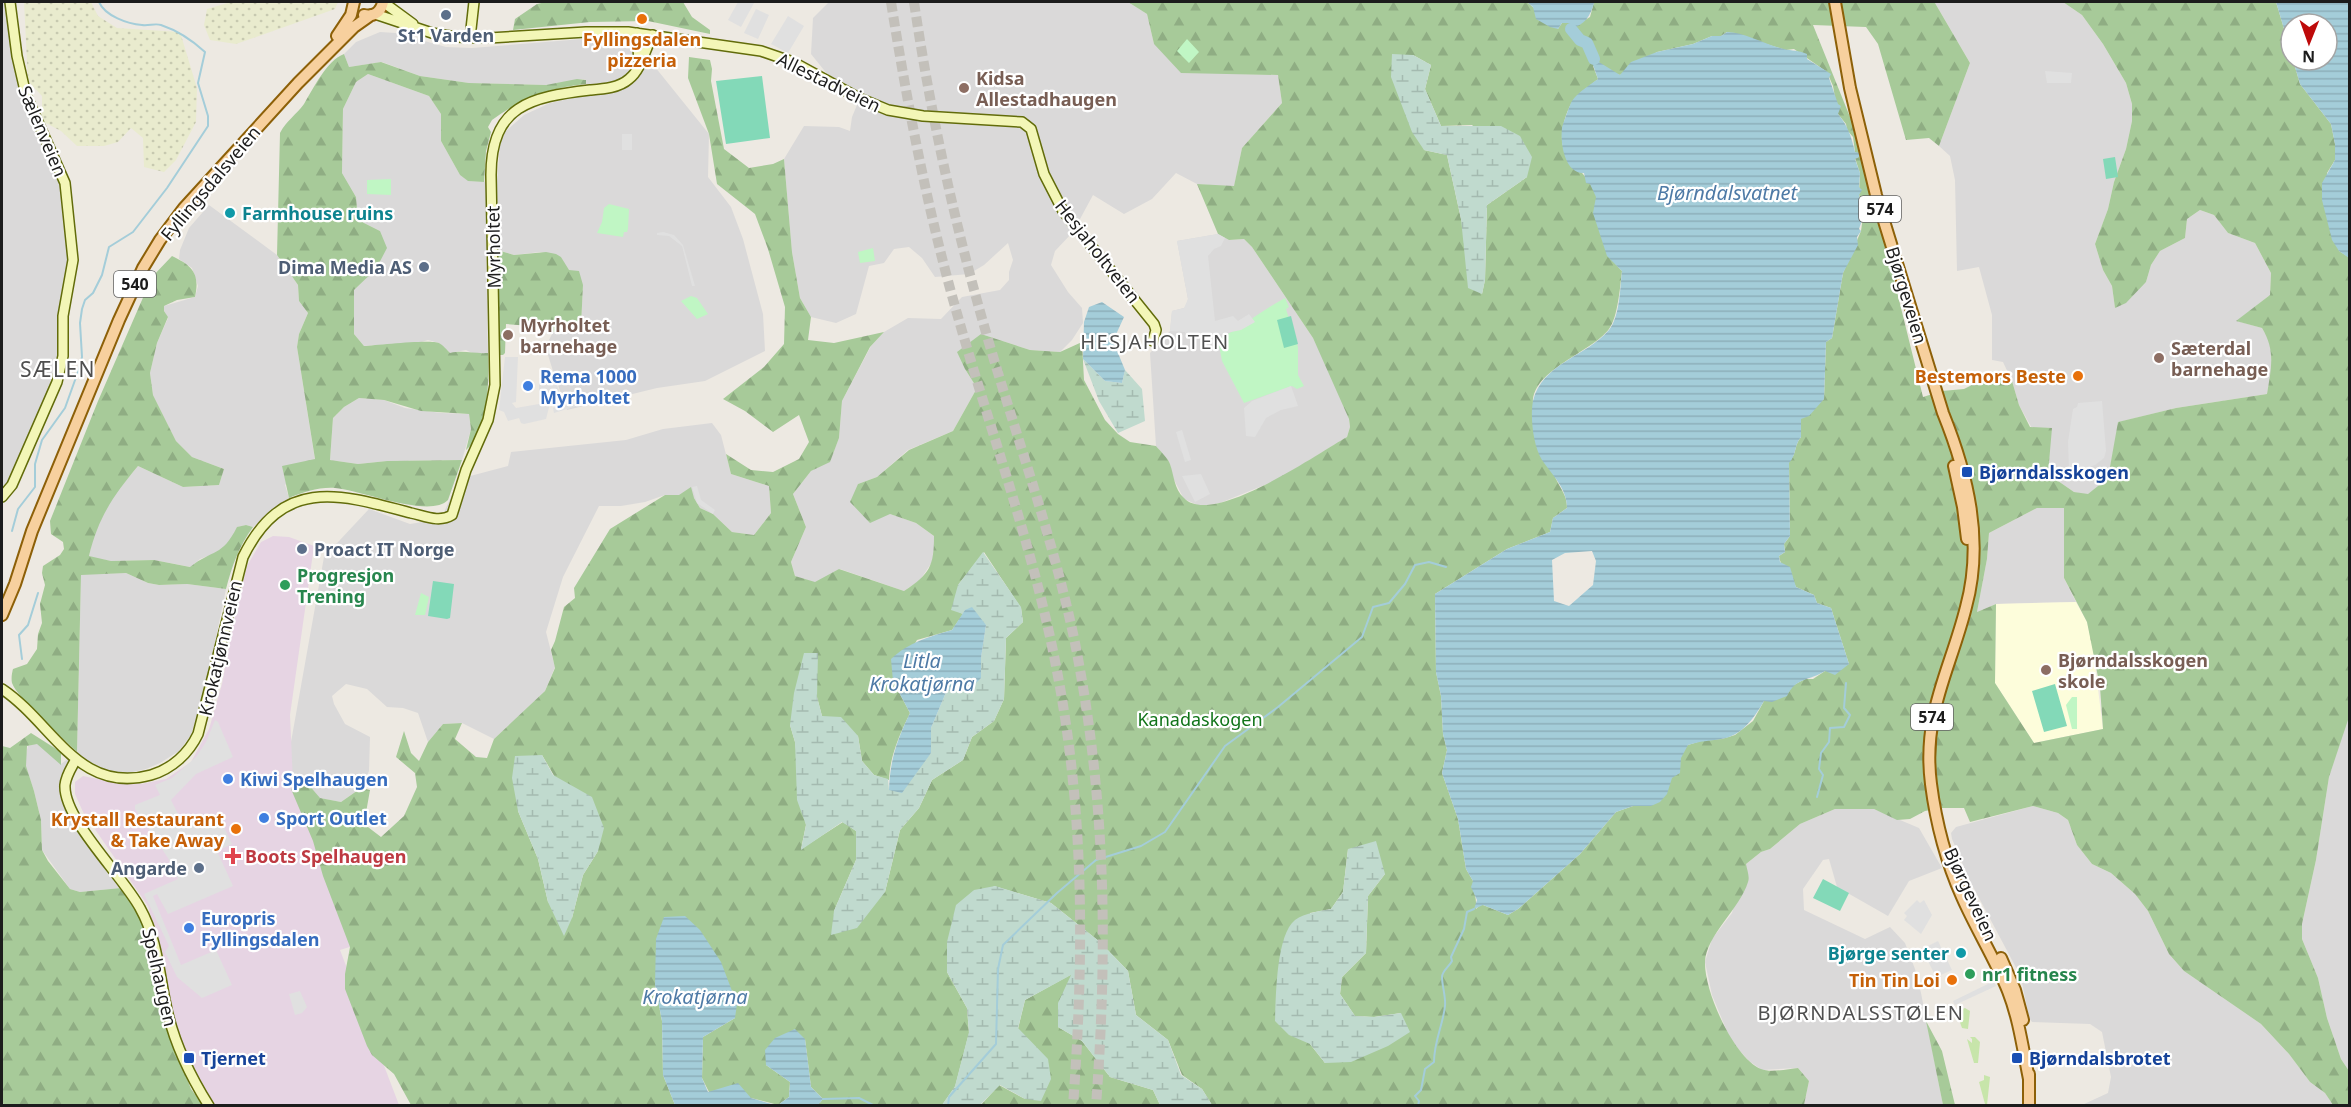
<svg xmlns="http://www.w3.org/2000/svg" width="2351" height="1107" font-family="'Noto Sans',sans-serif">
<style>
.residential{fill:#dad9d9}
.industrial{fill:#e6d4e3}
.education{fill:#fdfddb}
.farmland{fill:url(#farmland-dots)}
.grass{fill:#c7e5aa}
.forest{fill:url(#forest-firs);fill-rule:evenodd}
.wetland{fill:url(#wetland-marsh)}
.park{fill:#c0f6c4}
.pitch{fill:#83d9b8}
.parking{fill:#e0e0e0}
.water{fill:url(#water-rules);fill-rule:evenodd}
.lines{fill:none;stroke-linecap:round;stroke-linejoin:round}
.stream{stroke:#a4cdd9;stroke-width:2}
.river{stroke:#a4cdd9;stroke-width:12}
.primary-tunnel{stroke:#c3c0ba;stroke-width:10;stroke-dasharray:10 5;stroke-linecap:butt}
.secondary-casing{stroke:#626c0a;stroke-width:12}
.primary-casing{stroke:#8d6008;stroke-width:14}
.secondary{stroke:#f3f6b7;stroke-width:9}
.primary{stroke:#f7d09e;stroke-width:10}
.service-dot{fill:#5c6f8a;stroke:#fff;stroke-width:2}
.food-dot{fill:#e8710a;stroke:#fff;stroke-width:2}
.education-dot{fill:#8d6e63;stroke:#fff;stroke-width:2}
.culture-dot{fill:#0f9aa8;stroke:#fff;stroke-width:2}
.shop-dot{fill:#3f7fe0;stroke:#fff;stroke-width:2}
.transit-dot{fill:#1a4fb4;stroke:#fff;stroke-width:2}
.leisure-dot{fill:#2e9e5b;stroke:#fff;stroke-width:2}
.health-dot{fill:#e0444e;stroke:#fff;stroke-width:2}
.labels{text-anchor:middle;dominant-baseline:central;stroke-width:4.5;stroke-linejoin:round;paint-order:stroke}
.shield{fill:#fff;stroke:#606060;stroke-width:1.5}
.shield-label{font-size:16px;font-weight:bold;fill:#1c1c1c}
.service-label{font-size:18px;font-weight:bold;fill:#4e5e75;stroke:#fff;text-anchor:end}
.food-label{font-size:18px;font-weight:bold;fill:#c56008;stroke:#fff;text-anchor:end}
.education-label{font-size:18px;font-weight:bold;fill:#785e54;stroke:#fff;text-anchor:start}
.street-label{font-size:18px;fill:#1c1c1c;stroke:#fff}
.culture-label{font-size:18px;font-weight:bold;fill:#0d838f;stroke:#fff;text-anchor:start}
.shop-label{font-size:18px;font-weight:bold;fill:#366cbe;stroke:#fff;text-anchor:start}
.transit-label{font-size:18px;font-weight:bold;fill:#164399;stroke:#fff;text-anchor:start}
.leisure-label{font-size:18px;font-weight:bold;fill:#27864d;stroke:#fff;text-anchor:start}
.park-label{font-size:18px;fill:#117419;stroke:#fff}
.health-label{font-size:18px;font-weight:bold;fill:#be3a42;stroke:#fff;text-anchor:start}
.water-label{font-size:20px;font-style:italic;fill:#4e7aa6;stroke:#fff}
.neighbourhood-label{font-size:20px;letter-spacing:1.5px;fill:#4f4f4f;stroke:#fff}
.quarter-label{font-size:21px;letter-spacing:1.5px;fill:#4f4f4f;stroke:#fff}
</style>
<defs>
<pattern id="farmland-dots" width="8" height="8" patternUnits="userSpaceOnUse" patternTransform="scale(1.5)"><rect width="8" height="8" fill="#e9ebce"/><path d="M2 2h.1M6 6h.1" fill="none" stroke="#c7c9b0" stroke-width="1.8" stroke-linecap="round"/></pattern>
<pattern id="forest-firs" width="22" height="20" patternUnits="userSpaceOnUse" patternTransform="scale(1.5)"><rect width="22" height="20" fill="#a7ca99"/><path d="M5 1l3.5 6h-7zM16 11l3.5 6h-7z" fill="#8fad83"/></pattern>
<pattern id="wetland-marsh" width="20" height="14" patternUnits="userSpaceOnUse" patternTransform="scale(1.5)"><rect width="20" height="14" fill="#c0dace"/><path d="M1 5h8M5 5V1M11 12h8M15 12V8" fill="none" stroke="#a4bab0"/></pattern>
<pattern id="water-rules" width="6" height="5" patternUnits="userSpaceOnUse" patternTransform="scale(1.5)"><rect width="6" height="5" fill="#a4cdd9"/><path d="M0 2.5h6" fill="none" stroke="#8dafba"/></pattern>
</defs>
<rect width="100%" height="100%" fill="#ede9e2"/>
<path class="residential" d="M2,2H9L15,65L52,151L67,204L71,277L68,318L47,394L6,490L2,495Z
M829,2H1128L1147,14L1154,44L1236,74L1278,75L1282,103L1242,148L1234,187L1197,184L1176,173L1152,199L1124,214L1093,195L1073,232L1055,251L1051,265L1068,292L1082,308L1083,323L1072,340L1060,352L1030,350L981,334L965,369L977,388L953,431L908,450L877,477L858,484L890,514L916,523L934,536V559L920,580L904,591L840,569L815,583L795,576L791,562L806,527L793,494L811,471L830,461L839,438L842,401L871,346L884,332L908,318L941,319L962,297L1000,290L1009,280V272L1013,260L1008,243L984,265L969,274L935,277L922,258L909,247L894,249L884,263L869,266L856,314L836,323L811,317L800,298L792,252L784,159L804,126L839,127L850,131L852,117L857,105V97L847,92L828,75L811,54L813,18Z
M1938,2H2063L2082,15L2103,44L2126,83L2132,104V121L2126,149L2114,182L2108,209L2095,244L2103,270L2112,286L2115,308L2146,282L2151,265L2160,251L2185,238L2187,219L2200,210L2214,215L2228,233L2255,243L2271,273L2270,295L2237,321L2262,328L2271,342L2272,367L2267,394L2176,408L2119,422L2108,478L2088,495L2074,492L2048,474V457L2019,405L2012,381L2003,362L1992,360V315L1979,267L1957,271L1955,180L1950,156L1939,146L1970,63L1935,3Z
M380,32L396,33L446,47L472,48L595,38L633,40L636,64L655,67L709,134L708,177L731,207L743,239L763,314L765,351L705,381L657,388L567,410L553,371L548,355V342L553,332L581,325L583,285L566,268L561,257L540,252L514,255L497,250L486,251L488,353L474,354L466,350L450,353L439,343L428,340L418,343L364,346L354,334V290L376,269L380,231L358,220L356,197L342,173L343,109L356,82L368,74L429,96L441,114V141L460,175L469,181L497,182L500,145L505,132L524,115L550,103L587,95L586,80L584,79L546,85L469,83L420,76L382,62L349,67L344,54L356,42Z
M209,205L277,255L298,285L299,301L308,313L299,334L297,347L315,460L285,485L289,498L253,527L246,525L238,527L230,542L221,551L200,559L191,567L154,560L111,561L94,558L89,556L95,529L114,495L138,466L183,487L219,485L224,469L192,457L176,441L153,395L150,373L157,343L168,318L164,311V306L195,297L198,286L192,268L179,259L180,250L189,228Z
M1218,234L1229,240L1244,239L1252,247L1313,338L1347,407L1350,427L1347,437L1277,480L1220,503L1200,506L1184,499L1172,476L1170,464L1156,446L1150,353L1170,331L1172,311L1184,308L1187,305L1188,299L1177,241Z
M359,398L384,400L405,408L441,413L469,414L471,429L462,460L387,461L358,464L330,460L333,418L344,407Z
M712,423L721,435L731,474L769,486L771,513L754,535L732,532L713,514L700,508L694,498L679,495H665L645,502L621,506H599L563,577L546,632L555,667L545,691L518,717L494,739L462,723L443,724L428,742L418,713L403,708L387,707L367,689L346,684L332,696L334,704L345,724L370,737L369,771L361,788L341,802L319,798L308,784V777L291,789V742L324,557L369,509L410,524L441,519L459,479L508,466L511,452L626,440L663,429Z
M2037,508H2065L2064,578L2076,602L1996,604L1977,612L1987,559L1989,533Z
M126,573L148,583L159,585L187,584L226,589L208,676L191,735L179,751L160,763L146,769L124,774L109,771L84,759L61,796L72,825L121,888L80,892L70,889L42,850L41,820L34,791L26,767L25,757L28,746L37,743L61,764L77,752L81,574Z
M2349,714V1071L2341,1059L2327,1018L2318,978L2302,939V924L2316,860L2329,777Z
M2033,806L2058,813L2068,820L2077,845L2092,864L2111,873L2135,894L2148,911L2169,954L2184,971L2261,1024L2289,1054L2310,1082L2325,1093L2333,1105H2082L2108,1093L2111,1077L2102,1032L2090,1024L2032,1022L2029,1018L2021,977L1970,881L1952,839L1951,833L1956,827Z
M1835,809H1874L1919,828L1942,868L1909,881L1888,916L1837,887L1829,859L1823,860L1803,889L1804,910L1865,939L1890,927L1905,943L1915,969L1921,993L1943,1105H1804L1809,1081L1798,1068L1762,1070L1749,1061L1731,1041L1712,995L1705,962L1712,939L1732,913L1746,864L1761,852L1770,849L1800,824Z"/>
<path class="industrial" d="M273,536L289,537L314,546L290,715L293,782L344,835L375,939L340,950L399,1105H215L174,1034L161,957L148,906L83,812L75,794V782L83,776L108,781L141,784L166,779L191,762L209,729L222,684L236,611L247,566L261,542Z"/>
<path class="education" d="M2076,602L2087,622L2093,649L2103,729L2034,743L1995,683L1996,604Z"/>
<path class="farmland" d="M24,2H91L98,16L117,28L180,32L197,88L196,122L176,160L164,172L144,167L143,138L131,128L118,142L104,146H77L61,131L42,121V96L28,81Z
M231,2H338L335,9L236,44L210,40L204,25L207,9Z"/>
<path class="grass" d="M1965,1008L1970,1011L1968,1029L1962,1028L1956,1011Z
M1970,1037H1975L1980,1042L1978,1063H1974L1967,1039L1972,1043V1039Z
M1984,1075L1990,1077L1987,1105L1985,1104L1979,1082L1984,1080Z"/>
<path class="forest" d="M546,2H683L692,17L710,30V34L648,21L590,22L513,30L515,19L537,4Z
M1128,2H1527L1558,29L1562,23H1570L1571,28L1590,17L1594,2H1938L1935,3L1970,63L1939,146L1929,138L1906,140L1878,44L1866,27L1813,25L1860,142L1923,397L1942,391L1964,389L2000,371L2012,381L2019,405L2030,427L2052,428L2048,474L2074,492L2088,494L2108,478L2118,422L2176,408L2267,394C2271,369 2276,351 2262,328L2236,321L2270,295L2271,273L2255,243L2228,233L2214,215L2200,210L2187,219L2185,238L2160,251L2151,265L2146,282L2126,303L2115,308L2112,286L2103,270L2095,244L2108,209L2114,182L2126,149L2132,121V104L2126,83L2103,44L2082,15L2063,2H2276L2291,52V60H2293L2300,84L2331,124L2335,144V160L2327,173L2339,251L2350,258V714L2329,777L2316,860L2302,924V939L2318,978L2327,1018L2341,1059L2349,1071V1105H2333L2325,1093L2310,1082L2289,1054L2261,1024L2184,971L2169,954L2148,911L2135,894L2111,873L2092,864L2077,845L2068,820L2058,813L2033,806L1970,822L1964,808H1942L1925,811L1910,819L1897,820L1874,809H1835L1800,824L1770,849L1761,852L1746,864C1747,870 1750,877 1748,882C1740,909 1706,935 1705,962C1704,991 1734,1058 1761,1069C1770,1073 1788,1069 1798,1068L1809,1081L1804,1105H1212L1202,1089L1182,1075L1168,1040L1136,1015L1128,971L1100,942L1051,903L994,886L947,972L967,1008L969,1033L955,1087L942,1105H818L823,1099L811,1087L805,1039L766,1065L790,1082L789,1097L778,1105L751,1098L709,1092L702,1078L703,1037L735,1018L655,985L662,1021L663,1075L675,1105H411L394,1074L372,1055L367,1046L345,989V974L350,947L323,876L313,841L291,789L308,776V784L320,798L341,802L361,788L370,790L364,824L381,837L404,816L417,787L415,773L396,757L404,731L411,753L419,761L428,742L443,724L462,723L455,739L476,757L487,758L494,739L545,691L555,668L551,650L555,641L564,607L575,598L574,588L610,529L665,495H679L691,487L694,498L700,508L713,514L732,532L754,535L771,513L769,486L731,474L726,454L751,470L773,472L799,459L809,442L799,415L773,432L745,411L723,399L764,367L784,344L785,307L768,249L755,214L717,184L709,134L688,78L689,57L710,60L712,69L711,81L724,149L749,168L773,164L784,159L792,252L800,298L811,317L808,340L834,343L884,332L870,347L842,401L839,438L830,462L811,471L793,494L806,527L791,562L795,576L815,582L839,569L904,591C930,574 934,566 934,536L916,523L890,514L870,523L850,502L858,484L877,477L909,450L953,431L977,388L965,369L957,352L981,334L1030,350L1060,352L1082,342L1084,380L1105,420L1118,434L1130,442L1156,446C1160,451 1168,458 1170,464C1174,475 1174,489 1184,498C1212,528 1318,453 1347,437L1350,427L1349,419L1313,338L1252,247L1244,239L1229,240L1218,234L1197,184L1234,186L1242,148L1282,103L1278,75L1181,73L1154,44L1147,14ZM1727,32L1786,50L1794,49L1827,72L1833,86L1838,114L1846,124L1847,130L1853,137L1855,152L1859,157L1855,158L1860,173L1859,194L1863,217L1861,231L1843,273L1832,338L1826,342L1824,399L1800,419L1801,437C1794,445 1797,454 1789,462L1790,536L1784,544L1785,552L1779,556C1780,567 1792,576 1796,587L1814,595L1817,603L1831,608L1849,664L1825,671L1813,679H1805L1764,701L1753,721L1735,735L1722,739L1704,740L1688,745L1670,763L1640,806H1633L1616,812L1580,854L1518,909L1508,915L1483,905H1480L1476,909C1477,897 1473,892 1473,881L1466,869L1458,819L1442,773L1447,750L1443,734L1441,696L1436,672L1435,594L1507,549L1550,532L1553,518L1567,508C1567,495 1561,490 1556,479C1551,469 1533,413 1533,404C1531,370 1591,353 1609,329C1618,317 1620,287 1622,271C1603,251 1603,245 1600,218C1600,212 1600,204 1598,199C1591,179 1574,166 1564,149C1558,137 1566,110 1573,101C1579,92 1590,86 1598,79L1593,66L1620,75L1657,52L1693,44L1712,36H1721ZM1413,55L1431,65L1425,89L1441,126L1472,125L1527,177L1487,205L1485,280L1482,294L1461,219L1447,155L1424,150ZM2037,508H2064V578L2087,622L2100,687L2103,729L2034,743L1995,683L1996,604L1977,612L1987,559L1989,533ZM984,552L1021,608L1023,622L1006,638L1004,699L994,721L972,737L963,760L932,780L919,808L900,830L885,892L834,911L856,860V831L843,822L801,849L806,825L795,742L790,725L817,697L822,716L858,736L862,761L874,775L889,780C890,755 900,734 910,713L893,681L917,640L952,630L963,614L959,612L958,585ZM542,755L598,851L583,875L572,918L548,902L538,859L518,811ZM1348,849L1385,874L1368,896L1366,953L1342,977L1340,994L1355,1016L1374,1017L1401,1013L1325,1063L1310,1044V913L1331,909L1343,892Z
M344,54L349,67L381,62L420,76L469,83L546,85L577,79L586,80V84C551,87 520,99 492,120L488,127L491,132L486,151L484,182L468,181L460,175L441,141V114L429,96L368,74L356,82L343,109L342,173L356,197L358,220L380,231L387,248L376,269L354,290V334L364,346C377,345 431,339 439,343C443,345 447,350 450,353C464,350 474,354 488,353C490,378 487,434 466,450L471,429L469,414L421,411L384,400L359,398L344,407L333,418L330,460L358,464L387,461L462,460L448,500C430,519 361,490 335,488C319,487 304,492 289,498L282,466L315,459L297,347L299,334L308,313L299,301L298,285L277,255L280,133C286,121 296,115 304,104C313,89 327,60 344,54Z
M497,250L514,255L546,252L556,254L561,257L569,270L579,271L583,285L581,326L553,332L543,327L506,324L505,353L503,355H500Z
M172,256C193,266 200,274 195,297L177,300L164,306V311L168,317L157,343L150,373L153,395L176,441L192,457L224,469L219,485L183,487L138,466C113,496 98,518 89,556L111,561L154,560L190,567C213,549 222,557 237,527L246,525L253,527C239,546 232,566 226,589L187,584L159,585L148,583L126,573L81,575L77,752C63,738 17,698 12,683C11,678 12,673 13,669L27,664L37,649L38,634L42,623L40,604L45,585L42,573L43,566L60,555L64,549L63,542L51,534L50,521L98,401L152,277Z
M31,733L61,752V765L37,744L27,746L26,766L34,791L41,820L42,850L48,861L70,889L80,892L121,888L147,923L171,1037L191,1089L203,1105L8,1106L2,1103V746L10,748Z
M1072,974L1058,1027L1082,1041L1110,1077L1153,1090L1160,1105L980,1106L999,1085L1025,1099L1048,1060L1018,1029L1025,1000Z
M1926,1021L1942,1051L1955,1105H1943Z"/>
<path class="wetland" d="M1392,54L1413,55L1431,65L1425,89L1441,126H1501L1520,136L1532,157L1527,177L1487,205L1485,280L1482,294L1468,288L1461,219L1447,155L1424,150L1412,132L1391,77Z
M1083,359L1105,381L1122,383L1125,370L1142,389L1145,421L1118,433L1099,401Z
M983,552L1021,607L1023,622L1006,638L1004,699L994,721L972,737L963,760L932,780L919,808L900,830L885,892L857,928L831,935L834,911L856,860V831L842,822L801,850L806,825L797,800L795,742L790,725L794,693L804,653H818L817,697L822,716L841,717L858,736L862,761L874,775L888,779L889,790L931,753V728L947,690L981,678V658L986,625L965,610L963,614L951,610L958,585Z
M542,755L553,775L592,797L604,828L598,851L583,875L572,918L564,936L548,902L538,859L518,811L512,778L515,756Z
M1376,841L1385,874L1368,896L1366,953L1342,977L1340,994L1355,1016L1374,1017L1401,1013L1410,1032L1388,1046L1351,1062L1325,1063L1310,1044L1289,1035L1275,1021C1276,997 1276,935 1295,920C1305,913 1320,911 1331,909L1343,892L1348,849Z
M995,886L1051,903L1100,942L1128,971L1136,1015L1168,1040L1181,1075L1202,1089L1212,1105H1160L1153,1090L1110,1077L1082,1041L1058,1027V1003L1071,975L1025,1000L1018,1028L1048,1059L1051,1079L1041,1101L1025,1099L1000,1085L980,1105H942L955,1086L969,1032L967,1008L947,972V942L956,905L974,890Z"/>
<path class="park" d="M1187,39L1199,52L1189,63L1177,51Z
M391,179V195L367,194V180Z
M609,204L629,209L628,229L627,232H624L623,237L597,233L602,222L604,208Z
M873,248L875,261L860,263L858,252Z
M691,296L697,298L708,314L697,319L681,301Z
M1285,298L1289,307L1286,309L1298,347V375L1304,386L1297,389L1292,386L1244,403L1222,361L1218,340C1241,327 1263,310 1285,298Z
M421,593L429,597L425,615H415Z
M2072,697H2077V729H2072L2066,705Z"/>
<path class="pitch" d="M762,76L770,138L726,144L716,81Z
M2115,157L2118,177L2106,179L2103,159Z
M1291,316L1298,344L1284,348L1277,320Z
M433,581L454,584L450,618L447,619L428,616Z
M2055,684L2067,726L2044,732L2032,691Z
M1823,879L1849,893L1840,911L1813,898Z"/>
<path class="parking" d="M738,2L754,3L741,27L728,20Z
M756,9L769,15L758,39L744,33Z
M788,16L804,26L788,53L771,44Z
M2045,71L2072,73L2071,83H2047Z
M622,134H632V150H622Z
M663,232L674,235L683,245L695,286H692L682,246L669,236L657,235V233Z
M1218,234L1225,238L1221,246L1214,249L1208,256L1215,321L1233,316L1238,321L1249,314L1255,322L1241,330L1206,337H1186L1185,332L1170,331L1172,311L1184,308L1188,299L1177,241Z
M505,357H518L516,402L512,403L516,408L539,404V378H554L562,398L557,402L550,403L546,419L524,424L521,423L519,418L508,421L504,412L499,410Z
M1291,386L1298,406L1281,410L1266,418L1255,437L1246,436L1244,408L1252,401Z
M605,393L607,397L554,413L553,408Z
M2102,401L2106,451L2104,458L2095,465L2083,469H2069L2068,442L2073,409L2077,407L2078,403Z
M1182,430L1191,460L1185,462L1176,432Z
M1201,474L1210,494L1195,502L1182,476Z
M697,486L701,500L715,510L713,514L697,503L692,487Z
M215,720L218,722L233,757L196,774L171,800L184,826L212,816L221,821L232,844L217,851L233,886L168,914L157,894L153,896L181,965L216,950L232,985L202,998L177,977L165,952L169,946L144,894L178,879L168,858L135,809V805L160,795L155,785L172,778L196,757L206,742Z
M1917,900L1920,903L1924,900L1932,915L1921,934L1904,920L1907,916L1904,913Z
M1938,941L1952,970L1936,977L1922,949Z
M1994,981L1996,986L1955,1005L1953,1001Z
M300,991L307,1007L302,1013L295,1015L289,994Z"/>
<path class="water" d="M1527,2H1594V3C1590,17 1585,24 1571,29L1570,23H1562L1558,29L1550,27L1536,19L1533,7Z
M2276,2H2349V258L2339,251L2332,240L2322,200V183L2335,160V144L2331,124L2300,84L2293,60H2327V24H2291V52Z
M1727,32C1744,32 1766,45 1784,49C1792,51 1798,50 1807,54V59L1831,74L1829,78L1838,104L1841,106L1838,114C1848,126 1851,136 1855,152L1860,153L1859,157L1855,159L1860,173L1859,187L1862,190L1859,195L1863,217L1859,229L1861,231L1857,237L1858,245L1843,273L1832,338L1826,342L1824,399L1809,416L1801,419V437C1794,445 1797,454 1789,463L1790,536L1784,544L1785,552L1779,556L1780,562L1790,567L1796,587L1814,595L1817,603L1831,608L1849,664L1835,675L1825,671C1809,681 1796,677 1787,696L1772,702L1764,701C1754,718 1742,736 1721,739C1709,741 1700,741 1688,745L1681,758L1680,773L1672,778L1667,794L1660,802L1651,806H1633L1616,812L1580,854L1518,909L1508,915L1483,905L1474,909L1477,900L1471,887L1473,881L1466,869L1458,819L1442,773L1447,750L1443,734L1441,696L1436,672L1435,594L1507,549L1550,532L1553,518L1567,508C1567,488 1552,475 1542,460C1533,446 1530,416 1533,401C1542,363 1586,357 1609,330C1620,316 1620,288 1622,271L1607,256L1593,213L1596,197L1590,184L1586,183L1584,173C1565,174 1560,144 1562,128C1563,124 1570,104 1572,101C1577,93 1590,85 1598,79L1592,62L1594,59L1620,75L1631,62L1657,52L1693,44L1712,36H1721ZM1592,551L1596,561L1593,585L1569,606L1554,601L1552,560L1565,553Z
M1102,302L1124,317L1113,341L1125,370L1122,383L1105,381L1083,359L1084,322L1089,307Z
M972,607L986,625L981,658V678L971,688L947,690L931,728V753L902,793L889,790C890,760 897,740 910,713L893,681L891,659C909,642 929,637 952,630L965,610Z
M685,916L700,930L721,962L737,1004L735,1018L703,1037L702,1078L708,1092L738,1083L751,1098L775,1105H675L663,1075L662,1021L655,985L656,939L664,917Z
M795,1029L805,1039L811,1087L823,1099L818,1105H778L789,1097L790,1082L766,1065L765,1050L775,1038Z"/>
<g class="lines">
<path class="stream" d="M12,531L18,509L35,487V464L42,440L65,408L79,369L82,357L80,323L82,309L85,300L93,293L102,275L109,247L133,232L167,188L208,126V116L198,83L205,52C193,41 176,30 161,25C155,23 149,26 142,25C128,24 105,16 99,2
M22,659L19,635L28,625L38,593
M1817,797L1823,775L1819,769L1821,753L1829,742L1830,728L1844,727L1850,715L1844,708L1846,683
M823,1099L859,1098L875,1106
M948,1106L949,1097L996,1044L998,969L1003,945L1057,893L1096,860L1141,846L1165,832L1225,746L1278,707L1362,637L1373,607L1389,603L1405,584L1415,565L1429,562L1446,567
M1418,1106L1419,1101L1415,1096L1421,1090L1425,1069L1434,1062C1434,1041 1443,1025 1445,1006C1446,997 1442,986 1442,977C1442,971 1449,967 1452,961L1451,957L1464,929L1467,912L1474,909"/>
<path class="river" d="M1571,29L1580,40L1587,43L1594,59"/>
<path class="primary-tunnel" d="M891,2C908,108 928,213 958,317C991,433 1033,547 1056,666C1085,813 1084,957 1073,1106
M914,2C930,110 953,217 983,322C1013,428 1051,530 1074,638C1106,796 1108,945 1096,1106"/>
<defs>
<path id="secondary" d="M383,2L413,24
M375,14L432,33L456,37L489,38L586,32H628L761,51L793,62L859,98L888,110L923,116L1022,122L1031,129L1044,174L1063,211L1154,324L1156,330L1153,341
M637,33L639,62
M470,38L474,2
M2,497L12,485L57,382L63,356V316L73,260L65,183L26,95L17,56L10,2
M2,689C53,723 78,795 151,775C172,769 189,753 198,734L243,557C283,476 340,494 411,513C425,516 439,523 452,515L466,470L488,420L495,385L491,175C491,105 531,97 590,90C603,89 619,88 629,79C642,69 645,48 653,35
M76,759C72,767 66,775 65,785C63,819 123,876 140,908C157,938 159,972 166,1005C173,1041 189,1074 209,1106"/>
<path id="primary" d="M1835,2L1850,88L1876,195L1943,413C1968,475 1984,541 1966,607C1950,671 1922,714 1931,784C1936,823 1946,861 1962,897C1976,929 1995,959 2008,991C2019,1019 2023,1050 2029,1079
M364,15C374,17 381,12 383,2
M337,36L351,15L354,2
M1954,466L1963,507L1967,539
M2,615L15,584L32,531L119,320L143,268L160,240L184,208L298,83L354,27L371,15
M2001,958L2015,990L2023,1020
M2029,1074V1106"/>
</defs>
<use href="#secondary" class="secondary-casing"/>
<use href="#primary" class="primary-casing"/>
<use href="#secondary" class="secondary"/>
<use href="#primary" class="primary"/>
</g>
<g class="service-dot">
<circle cx="446" cy="15" r="6"/>
<circle cx="424" cy="267" r="6"/>
<circle cx="302" cy="549" r="6"/>
<circle cx="199" cy="868" r="6"/>
</g>
<g class="food-dot">
<circle cx="642" cy="19" r="6"/>
<circle cx="2078" cy="376" r="6"/>
<circle cx="236" cy="829" r="6"/>
<circle cx="1952" cy="980" r="6"/>
</g>
<g class="education-dot">
<circle cx="964" cy="88" r="6"/>
<circle cx="508" cy="335" r="6"/>
<circle cx="2159" cy="358" r="6"/>
<circle cx="2046" cy="670" r="6"/>
</g>
<g class="culture-dot">
<circle cx="230" cy="213" r="6"/>
<circle cx="1961" cy="953" r="6"/>
</g>
<g class="shop-dot">
<circle cx="528" cy="386" r="6"/>
<circle cx="228" cy="779" r="6"/>
<circle cx="264" cy="818" r="6"/>
<circle cx="189" cy="928" r="6"/>
</g>
<g class="transit-dot">
<rect x="1961" y="466" width="12" height="12" rx="3"/>
<rect x="183" y="1052" width="12" height="12" rx="3"/>
<rect x="2011" y="1052" width="12" height="12" rx="3"/>
</g>
<g class="leisure-dot">
<circle cx="285" cy="585" r="6"/>
<circle cx="1970" cy="974" r="6"/>
</g>
<path class="health-dot" d="M230 847h6v6h6v6h-6v6h-6v-6h-6v-6h6z"/>
<g class="labels">
<g class="shield">
<rect x="1859" y="196" width="42" height="26" rx="4.5"/>
<rect x="114" y="271" width="42" height="26" rx="4.5"/>
<rect x="1911" y="704" width="42" height="26" rx="4.5"/>
</g>
<g class="shield-label">
<text x="1880" y="209">574</text>
<text x="135" y="284">540</text>
<text x="1932" y="717">574</text>
</g>
<g class="service-label">
<text x="446" y="35" text-anchor="middle">St1 Varden</text>
<text x="412" y="267">Dima Media AS</text>
<text x="314" y="549" text-anchor="start">Proact IT Norge</text>
<text x="187" y="868">Angarde</text>
</g>
<g class="food-label">
<text x="642" y="39" text-anchor="middle">Fyllingsdalen<tspan x="642" dy="21">pizzeria</tspan></text>
<text x="2066" y="376">Bestemors Beste</text>
<text x="224" y="819">Krystall Restaurant<tspan x="224" dy="21">&amp; Take Away</tspan></text>
<text x="1940" y="980">Tin Tin Loi</text>
</g>
<g class="education-label">
<text x="976" y="78">Kidsa<tspan x="976" dy="21">Allestadhaugen</tspan></text>
<text x="520" y="325">Myrholtet<tspan x="520" dy="21">barnehage</tspan></text>
<text x="2171" y="348">Sæterdal<tspan x="2171" dy="21">barnehage</tspan></text>
<text x="2058" y="660">Bjørndalsskogen<tspan x="2058" dy="21">skole</tspan></text>
</g>
<g class="street-label">
<text transform="translate(829 82) rotate(26)">Allestadveien</text>
<text transform="translate(43 131) rotate(67)">Sælenveien</text>
<text transform="translate(210 183) rotate(-50)">Fyllingsdalsveien</text>
<text transform="translate(493 247) rotate(-91)">Myrholtet</text>
<text transform="translate(1098 251) rotate(52)">Hesjaholtveien</text>
<text transform="translate(1907 295) rotate(73)">Bjørgeveien</text>
<text transform="translate(220 648) rotate(-77)">Krokatjønnveien</text>
<text transform="translate(1971 894) rotate(65)">Bjørgeveien</text>
<text transform="translate(160 977) rotate(77)">Spelhaugen</text>
</g>
<g class="culture-label">
<text x="242" y="213">Farmhouse ruins</text>
<text x="1949" y="953" text-anchor="end">Bjørge senter</text>
</g>
<g class="shop-label">
<text x="540" y="376">Rema 1000<tspan x="540" dy="21">Myrholtet</tspan></text>
<text x="240" y="779">Kiwi Spelhaugen</text>
<text x="276" y="818">Sport Outlet</text>
<text x="201" y="918">Europris<tspan x="201" dy="21">Fyllingsdalen</tspan></text>
</g>
<g class="transit-label">
<text x="1979" y="472">Bjørndalsskogen</text>
<text x="201" y="1058">Tjernet</text>
<text x="2029" y="1058">Bjørndalsbrotet</text>
</g>
<g class="leisure-label">
<text x="297" y="575">Progresjon<tspan x="297" dy="21">Trening</tspan></text>
<text x="1982" y="974">nr1 fitness</text>
</g>
<g class="park-label">
<text x="1200" y="719">Kanadaskogen</text>
</g>
<g class="health-label">
<text x="245" y="856">Boots Spelhaugen</text>
</g>
<g class="water-label">
<text x="1727" y="192">Bjørndalsvatnet</text>
<text x="922" y="660">Litla<tspan x="922" dy="23">Krokatjørna</tspan></text>
<text x="695" y="996">Krokatjørna</text>
</g>
<g class="neighbourhood-label">
<text x="1155" y="341">HESJAHOLTEN</text>
<text x="1861" y="1012">BJØRNDALSSTØLEN</text>
</g>
<g class="quarter-label">
<text x="58" y="369">SÆLEN</text>
</g>
</g>
<rect width="2351" height="1107" fill="none" stroke="#1c1c1c" stroke-width="6"/>
<g transform="translate(2309 42) rotate(181)"><circle r="28" fill="#ffffff" stroke="#a4a4a4" stroke-width="1.5"/>
<path d="M0-4.5L10 22L0 15L-10 22Z" fill="#be0a0a"/>
<text y="-9" font-size="16" font-weight="bold" text-anchor="middle" fill="#1c1c1c">N</text>
</g>
</svg>
